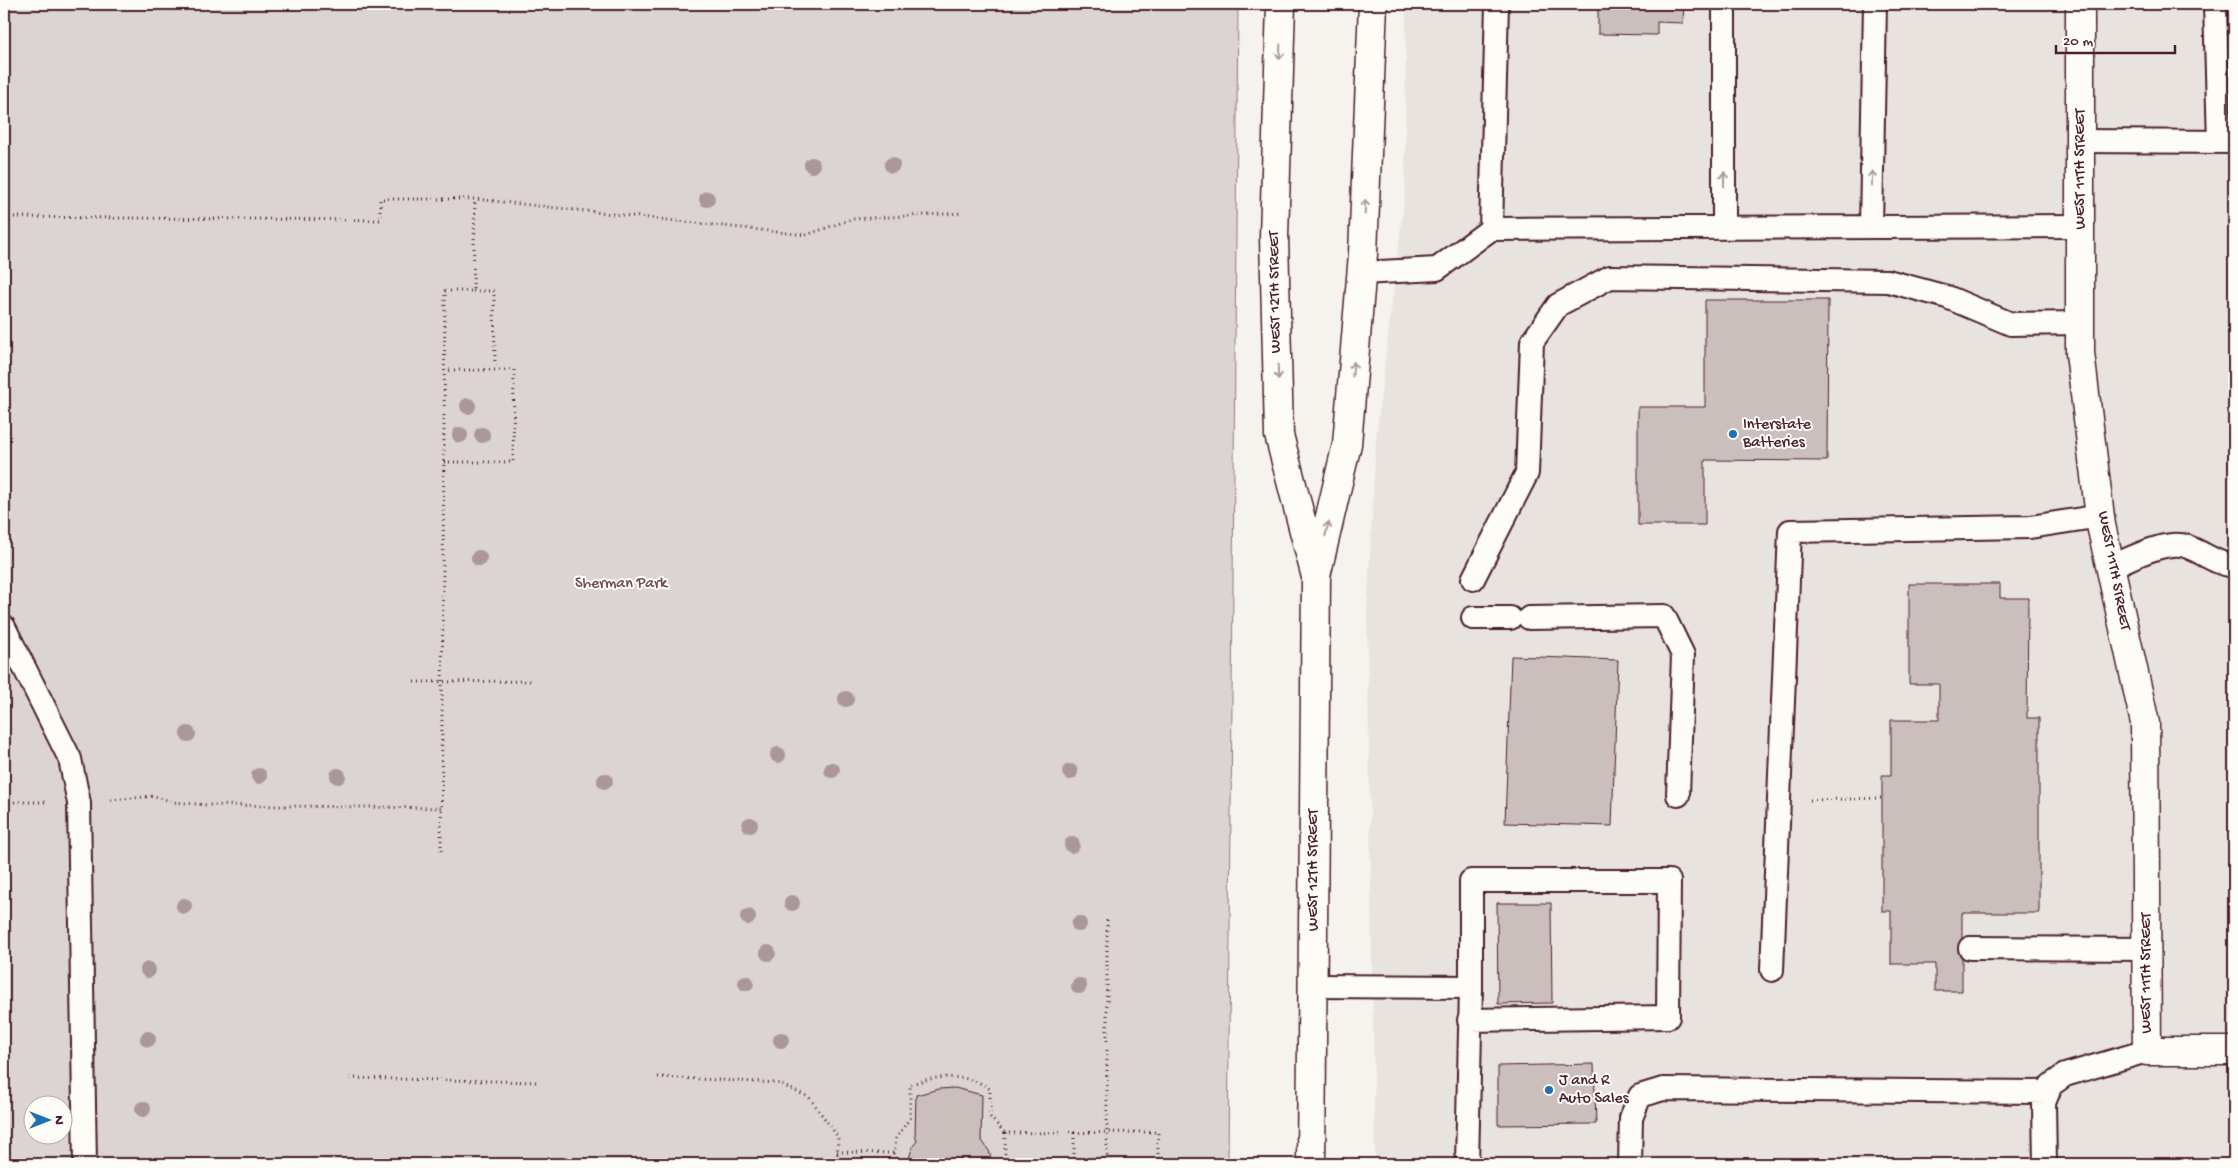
<svg xmlns="http://www.w3.org/2000/svg" width="2238" height="1168" font-family="'Gochi Hand',sans-serif">
<style>
.built{fill:#e9e3e0}
.green{fill:#dcd4d2;stroke:#937a7e;fill-rule:evenodd}
.building{fill:#cbbfbe;stroke:#4a1f2b}
.lines{fill:none;stroke-linecap:round;stroke-linejoin:round}
.lane-casing{stroke:#4a1f2b;stroke-width:26}
.street-casing{stroke:#4a1f2b;stroke-width:31}
.primary-casing{stroke:#4a1f2b;stroke-width:31}
.path{stroke:#4a1f2b;stroke-width:3;stroke-dasharray:1 4;stroke-linecap:butt}
.lane{stroke:#fdfcf7;stroke-width:22}
.street{stroke:#fdfcf7;stroke-width:28}
.primary{stroke:#fdfcf7;stroke-width:28}
.tree{fill:#ab979a}
.oneway{stroke:#ac999b}
.poi-dot{fill:#1f6fb2;stroke:#fdfcf7;stroke-width:2}
.labels{text-anchor:middle;dominant-baseline:central;stroke-width:4;stroke-linejoin:round;paint-order:stroke}
.street-label{font-size:16px;fill:#4a1f2b;stroke:#fdfcf7}
.poi-label{font-size:16px;fill:#4a1f2b;stroke:#fdfcf7;text-anchor:start}
.park-label{font-size:16px;fill:#6e4c55;stroke:#fdfcf7}
</style>
<rect width="100%" height="100%" fill="#f6f3ef"/>
<filter id="ink" filterUnits="userSpaceOnUse"><feTurbulence type="fractalNoise" baseFrequency=".02" numOctaves="2"/><feDisplacementMap in="SourceGraphic" scale="10" xChannelSelector="R" yChannelSelector="G"/><feConvolveMatrix kernelMatrix="1 2 1 2 8 2 1 2 1" color-interpolation-filters="sRGB"/></filter>
<g filter="url(#ink)">
<path class="built" d="M1406,4H2234V1164H1375L1367,614L1376,436L1405,192Z"/>
<path class="green" d="M4,4H1238L1228,1164H4ZM32,1106H62V1136H32Z"/>
<path class="building" d="M1598,4H1684L1683,23L1657,22V35L1598,34Z
M1705,300H1828L1827,461L1705,460V525H1638V407H1705Z
M1909,584H2000V598H2028L2027,718H2039V913H1962V991H1935V964H1891V911H1882V775H1891V720H1939V684H1909Z
M1511,656L1618,660L1612,826L1505,823Z
M1497,903H1551L1552,1003L1498,1004Z
M1594,1064L1596,1124L1498,1125V1066Z
M955,1088L982,1095L981,1139L989,1151L993,1164H907L913,1146L917,1141L915,1136L916,1095L939,1089Z"/>
<g class="lines">
<defs>
<path id="lane" d="M1724,4V227
M2215,4L2219,142
M2081,141L2234,142
M1871,227L1875,4
M1491,229L1497,4
M1361,273L1437,269L1491,229L2081,226
M2110,567C2130,559 2168,538 2188,547C2204,553 2216,564 2234,566
M1473,579L1527,473L1532,342L1558,305L1610,277L1888,281L1947,297L2011,324L2080,323
M1473,618H1510
M1529,618L1664,616L1683,655L1678,795
M4,627L70,759L79,803L85,1164
M1970,948L2147,949
M1772,970L1790,531L2030,527L2101,516
M1313,986L1471,987L1467,1164
M1469,1020L1668,1017L1669,881H1471V987
M1630,1164L1631,1118L1640,1096L1663,1089L2048,1092
M2045,1164L2044,1103L2051,1085L2065,1075L2147,1051"/>
<path id="street" d="M2080,4V353L2101,525L2145,723L2147,1051H2234"/>
<path id="primary" d="M1281,4L1274,237L1279,435L1315,573
M1311,1164L1316,576L1347,444L1363,254L1373,4"/>
</defs>
<use href="#lane" class="lane-casing"/>
<use href="#street" class="street-casing"/>
<use href="#primary" class="primary-casing"/>
<path class="path" d="M4,217L380,220V199H475L806,235L852,219L963,213
M473,291H494L495,370
M444,462H513L514,370H445
M414,682L534,681
M111,800L155,796L173,802L207,805L441,808
M1810,800L1882,798
M4,802H47
M441,851L445,291H473L475,199
M1107,920V1164
M658,1077L777,1083L809,1097L838,1137L837,1164
M350,1078L538,1082
M837,1152L893,1153
M893,1164L896,1138L910,1118V1085C934,1075 969,1073 990,1089V1117L1005,1133
M1005,1164V1133L1158,1132V1164
M1074,1164V1132"/>
<use href="#lane" class="lane"/>
<use href="#street" class="street"/>
<use href="#primary" class="primary"/>
</g>
<g class="tree">
<circle cx="812" cy="165" r="8"/>
<circle cx="892" cy="165" r="8"/>
<circle cx="707" cy="199" r="8"/>
<circle cx="468" cy="406" r="8"/>
<circle cx="460" cy="435" r="8"/>
<circle cx="482" cy="435" r="8"/>
<circle cx="479" cy="558" r="8"/>
<circle cx="846" cy="699" r="8"/>
<circle cx="188" cy="734" r="8"/>
<circle cx="778" cy="755" r="8"/>
<circle cx="832" cy="770" r="8"/>
<circle cx="1070" cy="772" r="8"/>
<circle cx="259" cy="776" r="8"/>
<circle cx="338" cy="776" r="8"/>
<circle cx="605" cy="781" r="8"/>
<circle cx="750" cy="825" r="8"/>
<circle cx="1072" cy="845" r="8"/>
<circle cx="792" cy="903" r="8"/>
<circle cx="184" cy="906" r="8"/>
<circle cx="748" cy="917" r="8"/>
<circle cx="1079" cy="924" r="8"/>
<circle cx="768" cy="953" r="8"/>
<circle cx="148" cy="970" r="8"/>
<circle cx="746" cy="983" r="8"/>
<circle cx="1079" cy="986" r="8"/>
<circle cx="148" cy="1039" r="8"/>
<circle cx="781" cy="1040" r="8"/>
<circle cx="143" cy="1109" r="8"/>
</g>
<defs><path id="oneway-shaft" d="M-6 0H5M1.5-3L5.5 0L1.5 3" fill="none" stroke-width="1.6" stroke-linecap="round" stroke-linejoin="round" transform="scale(1.25)"/></defs>
<g class="oneway">
<use href="#oneway-shaft" transform="translate(1280 52) rotate(92)"/>
<use href="#oneway-shaft" transform="translate(1872 178) rotate(-89)"/>
<use href="#oneway-shaft" transform="translate(1724 179) rotate(-90)"/>
<use href="#oneway-shaft" transform="translate(1365 207) rotate(-88)"/>
<use href="#oneway-shaft" transform="translate(1353 369) rotate(-85)"/>
<use href="#oneway-shaft" transform="translate(1278 372) rotate(88)"/>
<use href="#oneway-shaft" transform="translate(1327 529) rotate(-77)"/>
</g>
</g>
<g class="poi-dot">
<circle cx="1733" cy="434" r="5"/>
<circle cx="1549" cy="1090" r="5"/>
</g>
<g class="labels">
<g class="street-label">
<text transform="translate(2081 169) rotate(-90)">WEST 11TH STREET</text>
<text transform="translate(1276 292) rotate(-91)">WEST 12TH STREET</text>
<text transform="translate(2113 571) rotate(79)">WEST 11TH STREET</text>
<text transform="translate(1314 870) rotate(-90)">WEST 12TH STREET</text>
<text transform="translate(2147 973) rotate(-90)">WEST 11TH STREET</text>
</g>
<g class="poi-label">
<text x="1743" y="425">Interstate<tspan x="1743" dy="18">Batteries</tspan></text>
<text x="1559" y="1081">J and R<tspan x="1559" dy="18">Auto Sales</tspan></text>
</g>
<g class="park-label">
<text x="621" y="584">Sherman Park</text>
</g>
</g>
<rect width="2238" height="1168" fill="none" stroke="#fdfcf7" stroke-width="20"/>
<rect x="10" y="10" width="2218" height="1148" fill="none" stroke="#4a1f2b" stroke-width="2" filter="url(#ink)"/>
<g transform="translate(48 1120) rotate(90)"><circle r="24" fill="#fdfcf7" stroke="#b5a4a5"/>
<path d="M0-4L9 19L0 12L-9 19Z" fill="#1f6fb2"/>
<text y="-8" font-size="14" font-weight="bold" text-anchor="middle" fill="#4a1f2b">N</text>
</g>
<path d="M2056 45v8h119v-8" fill="none" stroke="#4a1f2b" stroke-width="2.5"/>
<text x="2063" y="45" font-size="15" fill="#4a1f2b" stroke="#fdfcf7" stroke-width="4" paint-order="stroke">20 m</text>
</svg>
